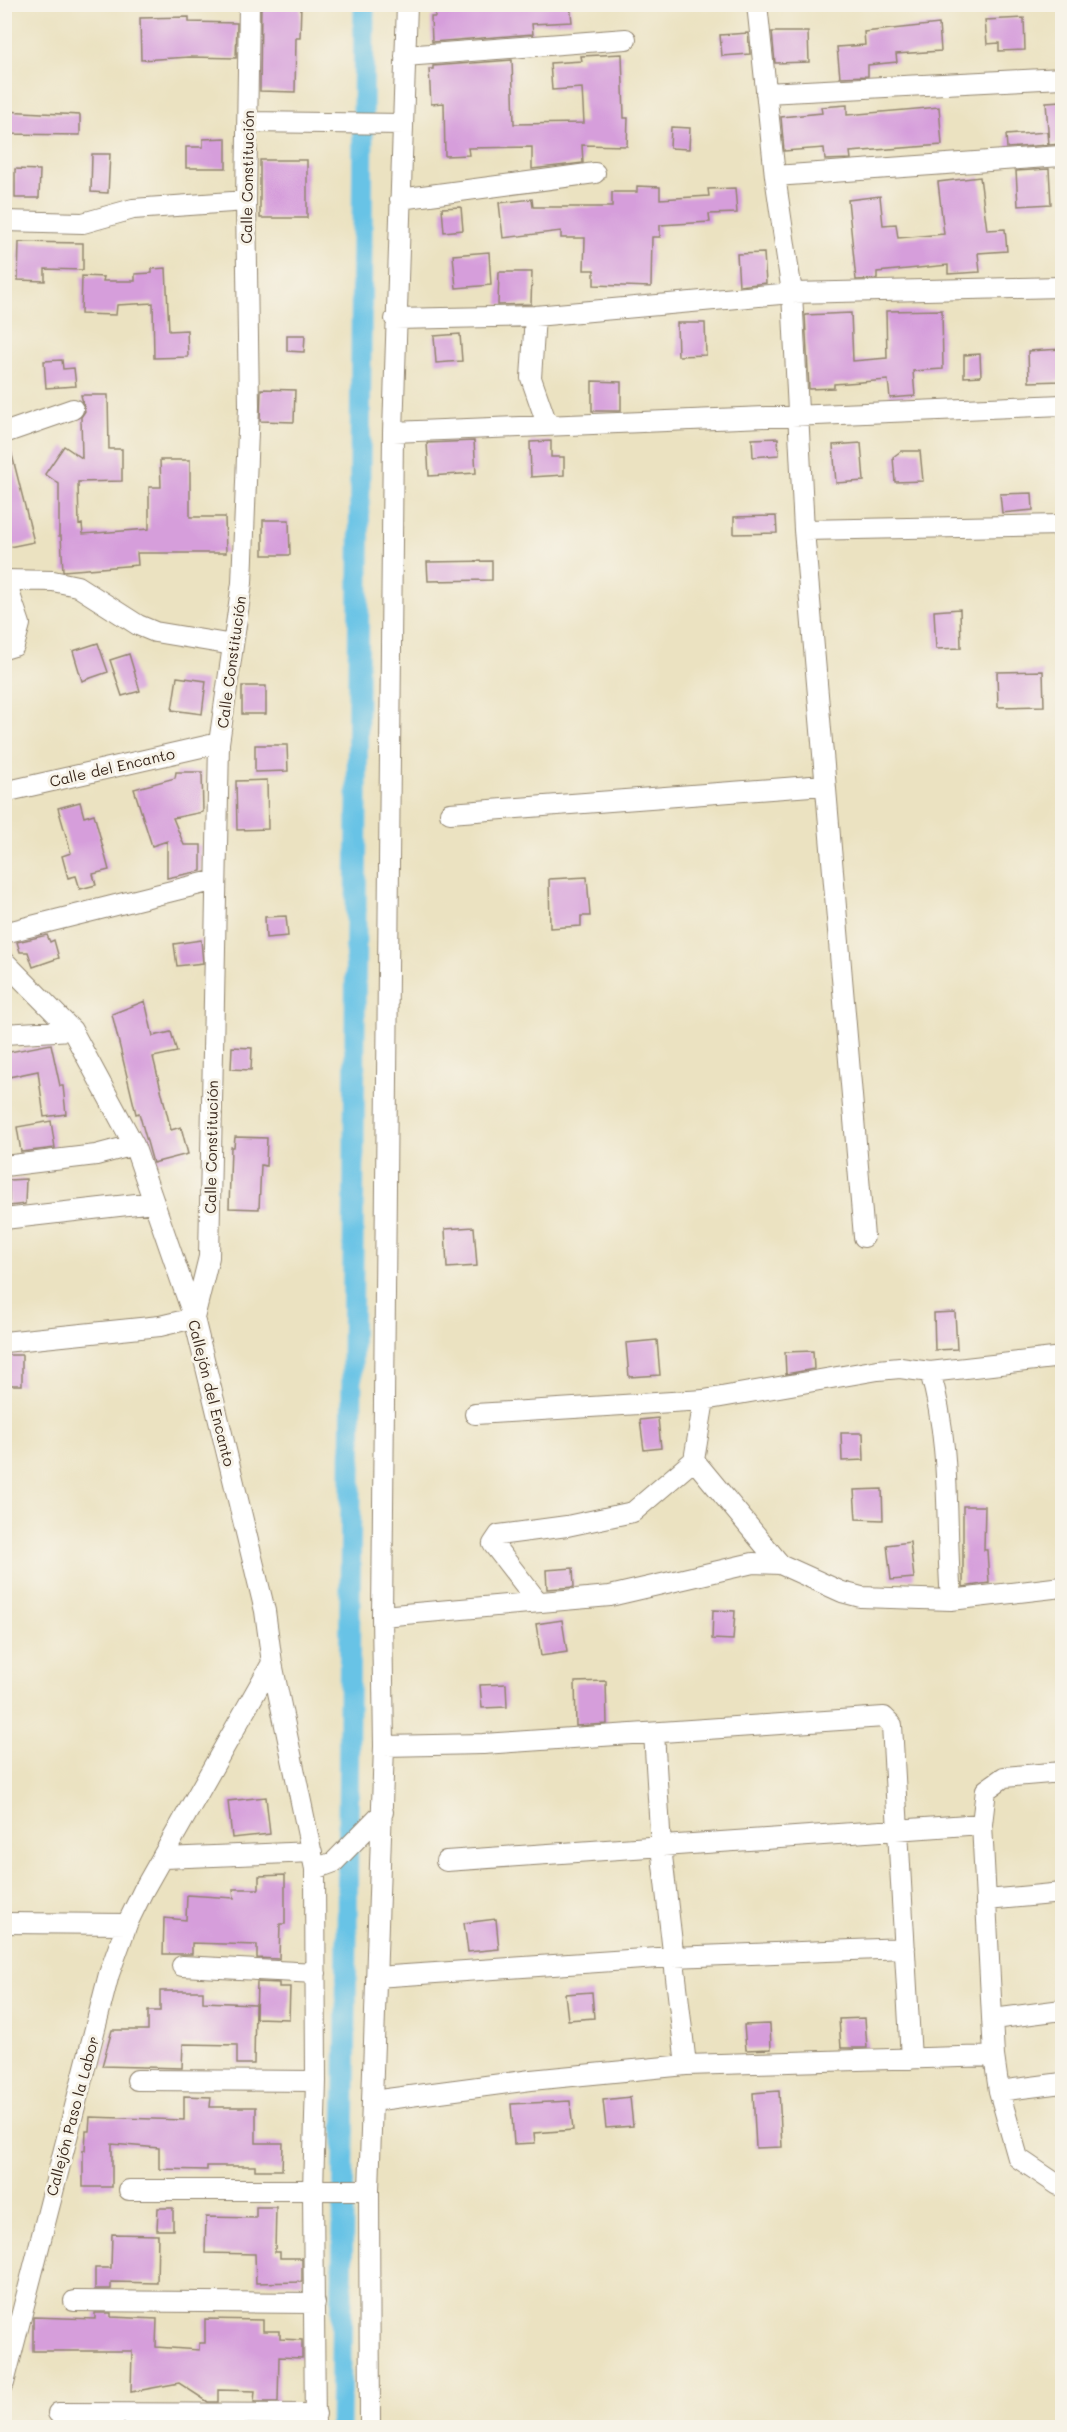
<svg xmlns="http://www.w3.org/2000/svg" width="1067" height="2432" font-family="Mali,sans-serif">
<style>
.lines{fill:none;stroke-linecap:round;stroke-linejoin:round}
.canal{stroke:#68c3e6;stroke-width:21}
.building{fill:#d69edb}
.street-casing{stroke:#938670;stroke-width:22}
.street{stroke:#fff;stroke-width:20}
.labels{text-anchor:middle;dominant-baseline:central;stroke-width:6;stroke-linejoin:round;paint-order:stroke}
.street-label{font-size:15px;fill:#3b2a1e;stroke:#f7f3e8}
</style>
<rect width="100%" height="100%" fill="#f7f3e8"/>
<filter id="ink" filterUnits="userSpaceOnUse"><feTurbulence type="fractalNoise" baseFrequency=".0167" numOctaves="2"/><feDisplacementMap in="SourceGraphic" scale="12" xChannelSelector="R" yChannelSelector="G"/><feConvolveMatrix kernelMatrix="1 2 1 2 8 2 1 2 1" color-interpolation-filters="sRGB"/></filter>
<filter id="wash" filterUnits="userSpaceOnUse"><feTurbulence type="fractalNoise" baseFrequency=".008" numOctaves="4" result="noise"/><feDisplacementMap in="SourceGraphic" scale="24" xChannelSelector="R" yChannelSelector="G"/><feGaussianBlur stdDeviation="1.35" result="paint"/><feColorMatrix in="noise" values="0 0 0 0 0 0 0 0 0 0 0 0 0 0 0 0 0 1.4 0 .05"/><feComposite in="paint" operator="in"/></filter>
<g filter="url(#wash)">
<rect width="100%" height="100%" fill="#ebe2c1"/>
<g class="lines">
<path class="canal" d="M340,2428L347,1940L364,4"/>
</g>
<g id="blocks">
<path class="building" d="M261,4H301L300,38H296L295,92L260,91Z
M435,4H490V9L570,4L572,22L532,24L533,34L432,42L431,17H435Z
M189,17V22L237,23L236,58L190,57L141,60L140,18Z
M1024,18L1025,50L999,51V43L987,44L985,20Z
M939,24L941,51L896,54L897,62L868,65V76L840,77L837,47L865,45L864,32Z
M772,32H808L809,62L775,63Z
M748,33L750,54L722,56L720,35Z
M622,54L624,118H628L627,146L582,145L583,163L532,169V147L468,148L469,155L445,156L444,103L431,104L429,69H433V66L512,60L514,124L584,123L582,88L552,90L550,63L582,61L581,56Z
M1062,101V144L1049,145L1046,102Z
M847,105V115L939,107L942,145L850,152L851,159L825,160L824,148L784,151L781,117L822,113L821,107Z
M4,111L80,115V135L4,134Z
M671,127L690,128L689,149L670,148Z
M1047,132L1048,145L1007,148L1006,135Z
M226,138V168H186V147H203V139Z
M92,154H110L108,193L91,192Z
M260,160H307V218H260Z
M15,169L40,170L39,198H15Z
M1049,169L1051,204L1018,206L1016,171Z
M980,177L987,230L1005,229L1007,251L978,253L980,272L948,274V265L877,272V279L856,280L848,200L880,196L883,225L896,224L898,238L944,234L938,182Z
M637,186L660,187V199L709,196L708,189L735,188L737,213L709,214L710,222L660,225V237H652L651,287L594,285V270H584L585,238H561V231L503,238L499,203L532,199L533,207H612V192H637Z
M461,207L463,230L444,232L442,208Z
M19,242L83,243V270L45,269V281L18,280Z
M489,252L491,285L456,288L453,255Z
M764,253L766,283L739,286L737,254Z
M166,268L169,331L187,330L188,357L154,358L153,303L117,305L116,315L81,314L82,276L104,277L103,281H135V274L152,273V269Z
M499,272H532L531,304L498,305Z
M942,310L943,369L913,371L915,396L890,398L888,380L834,384V388L809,389L805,315L851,313L853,361L887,358L886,311Z
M677,323H705L706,355L678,356Z
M460,334L462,361L436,363L434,336Z
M287,335H305L304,352L287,351Z
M1062,349V381L1029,382L1028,351Z
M980,354L981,376L964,377V355Z
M62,360L63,369L74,368L76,386L46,388L44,361Z
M592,381L621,382V411H592Z
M261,389L295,390L294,422L260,421Z
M81,395H108L109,449H122V481L78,482L79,525L82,524L83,534L149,529V487H161L160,460H190V517H225L226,553H137L138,565L63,571L61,536H59V484L45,474L64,446L82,458L81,417L85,411Z
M778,438L779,455L753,457L752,439Z
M474,441L476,473L429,476L427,443Z
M551,441V457H564V475L531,477L530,442Z
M861,443L864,481L836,483L833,445Z
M10,447L34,542L4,548V448Z
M901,451H920L923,481L895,482L893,457Z
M1032,493L1033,510L1002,513L1000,494Z
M776,516L777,533L734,534V517Z
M263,520H289L290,555H263Z
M492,561V580L428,581L427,562Z
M960,609L961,648L936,649L934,611Z
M98,643L108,672L82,681L73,651Z
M129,654L140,691L122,696L110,660Z
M1043,671L1044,706L998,707L997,672Z
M177,677L206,681L202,714L172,710Z
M242,686H266V714H242Z
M255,745H287L288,771L255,772Z
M176,772H202L203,812L173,818L184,845H201V871L167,878V841L152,846L134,789L175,778Z
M267,780L268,829L237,830L236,781Z
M80,802L84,817L94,814L109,870L93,874L96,885L80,889L76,876L68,878L62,856L71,853L58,808Z
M587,877L590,916H581V926L550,928L549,879Z
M286,916L288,936L266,938L265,917Z
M47,935L50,942L54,940L59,958L33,967L28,952H20L17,942Z
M201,940L203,963L177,966L174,944Z
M145,1001L153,1036L171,1032L177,1052L153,1057L171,1130L181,1127L188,1154L153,1163L139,1113L136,1114L112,1014Z
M51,1044L60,1086H63L66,1114L44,1117L38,1071L4,1078V1053Z
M232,1047L252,1048L251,1070L231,1069Z
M51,1121L55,1148L21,1152L17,1127Z
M235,1137L267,1138L266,1166L261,1165L259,1209L229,1208L231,1147H234Z
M26,1179L25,1204L9,1206V1180Z
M474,1227L477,1266L447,1268L445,1229Z
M955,1312L957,1349L935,1350L934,1313Z
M657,1340L660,1375L629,1377L626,1343Z
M813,1351L814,1369L786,1374L785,1352Z
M4,1355H22V1385H4Z
M658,1418L661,1448L644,1450L640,1420Z
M841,1433H863L864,1460L842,1461Z
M882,1489L883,1520L856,1519L854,1490Z
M963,1506H985L984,1550H987L989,1583L963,1587Z
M910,1542L914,1578L891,1580L887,1545Z
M573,1568L574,1587L547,1589L546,1570Z
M713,1610L735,1611L733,1640L712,1639Z
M562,1620L567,1652L541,1656L536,1624Z
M606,1681L607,1724L576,1726L575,1682Z
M506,1684L507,1707L482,1708L480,1685Z
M266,1797L270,1834L232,1838L228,1801Z
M285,1875V1924H280L279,1959L257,1958V1945L192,1943V1954H163L164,1918L186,1920L187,1895L234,1898L233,1889H259V1876Z
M496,1919L499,1949L468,1952L464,1923Z
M257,1982L279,1983V1987H290L289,2019L256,2018Z
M160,1991H203V2002L255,2004L254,2064H237V2045L183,2044L182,2068L102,2066L112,2030H148V2011H160Z
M592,1992L594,2018L568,2020L565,1994Z
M865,2018L867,2048H841L839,2019Z
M770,2024L771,2049L746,2050L744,2025Z
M779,2091L782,2147L756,2148L753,2093Z
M184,2096L211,2097L210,2107H256V2143H283L282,2170H255V2166H207V2170L159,2169V2148L112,2144V2187H83V2150H85L86,2131H89L90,2117L184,2120Z
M630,2097L633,2126L606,2128L603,2100Z
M570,2101L573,2130L534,2133L535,2143L514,2144L511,2104Z
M256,2207H276L275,2252H280V2258H302V2282L256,2283L255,2254L205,2253L206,2217L256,2218Z
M158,2208H173V2230H157Z
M112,2234L158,2235L157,2283L111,2282V2289H95V2268H111Z
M95,2313H111V2317L157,2319L156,2347L199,2350V2343H205V2319L263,2320V2331H280V2339L302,2340V2358L279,2357L278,2402H254L255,2391L218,2390V2402H208L179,2383L131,2392L132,2351H33V2317L95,2319Z"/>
</g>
</g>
<g filter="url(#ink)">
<use href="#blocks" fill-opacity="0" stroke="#938670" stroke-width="1.5"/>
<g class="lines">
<defs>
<path id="street" d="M757,4L775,176L792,293L804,530L864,1237
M405,56L626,39
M766,93L1062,78
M248,122L403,124
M775,176L1061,156
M400,199L595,173
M4,221L83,223L133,209L246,201
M535,316L531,378L547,424
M395,319L535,316L792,293L1062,287
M393,432L1062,405
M4,433L73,409
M804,530L1062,525
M4,580L53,581L77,586L138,625L155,632L233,645
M4,649L14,646L20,624L5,580
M4,792L219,743
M450,813L824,785
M4,933L216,880
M4,961L72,1030L134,1145L194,1318L265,1611L272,1663L315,1869L316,2081L313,2190L315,2428
M4,1034L72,1030
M4,1166L96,1155L134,1145
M4,1219L154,1202
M4,1342L160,1326L194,1318L209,1257L219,743L242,583L249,406L246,201L249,4
M930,1372L1062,1357
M694,1460L780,1564
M951,1600L1062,1587
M538,1602L493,1544L499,1535L567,1526L633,1512L694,1460L704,1400
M382,1616L610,1596L753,1563L780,1564L842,1592L861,1597L951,1600C945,1525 952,1445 930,1372L900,1368L878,1370L704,1400L475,1414
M654,1733L661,1847L686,2065
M384,1746L483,1744L884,1717L892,1725L911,2059
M1062,1772L1004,1777L986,1790L982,1824L994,2056L999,2091L1062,2083
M164,1858L312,1852
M446,1861L982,1824
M315,1869L334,1862L383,1812
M987,1900L1062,1893
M4,1923L127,1924
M182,1966L316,1973
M376,1977L673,1957L905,1948
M993,2019L1062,2010
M137,2080L316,2081
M999,2091L1018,2158L1058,2185L1062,2184
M372,2101L531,2080L686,2065L994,2056
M129,2190H369
M74,2301L315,2303
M4,2383L109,1974L127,1924L143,1891L272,1663
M58,2413L316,2414
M370,2428L369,2190L384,1746L382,1616L393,432L407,4"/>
</defs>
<use href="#street" class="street-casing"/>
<use href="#street" class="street"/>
</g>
</g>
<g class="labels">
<g class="street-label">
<text transform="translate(247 177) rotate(-89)">Calle Constitución</text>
<text transform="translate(231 662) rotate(-82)">Calle Constitución</text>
<text transform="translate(112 767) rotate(-13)">Calle del Encanto</text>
<text transform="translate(211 1147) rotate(-89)">Calle Constitución</text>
<text transform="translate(212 1393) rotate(76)">Callejón del Encanto</text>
<text transform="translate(72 2116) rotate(-75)">Callejón Paso la Labor</text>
</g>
</g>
<rect width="1067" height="2432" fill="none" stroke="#f7f3e8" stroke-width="24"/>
</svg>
